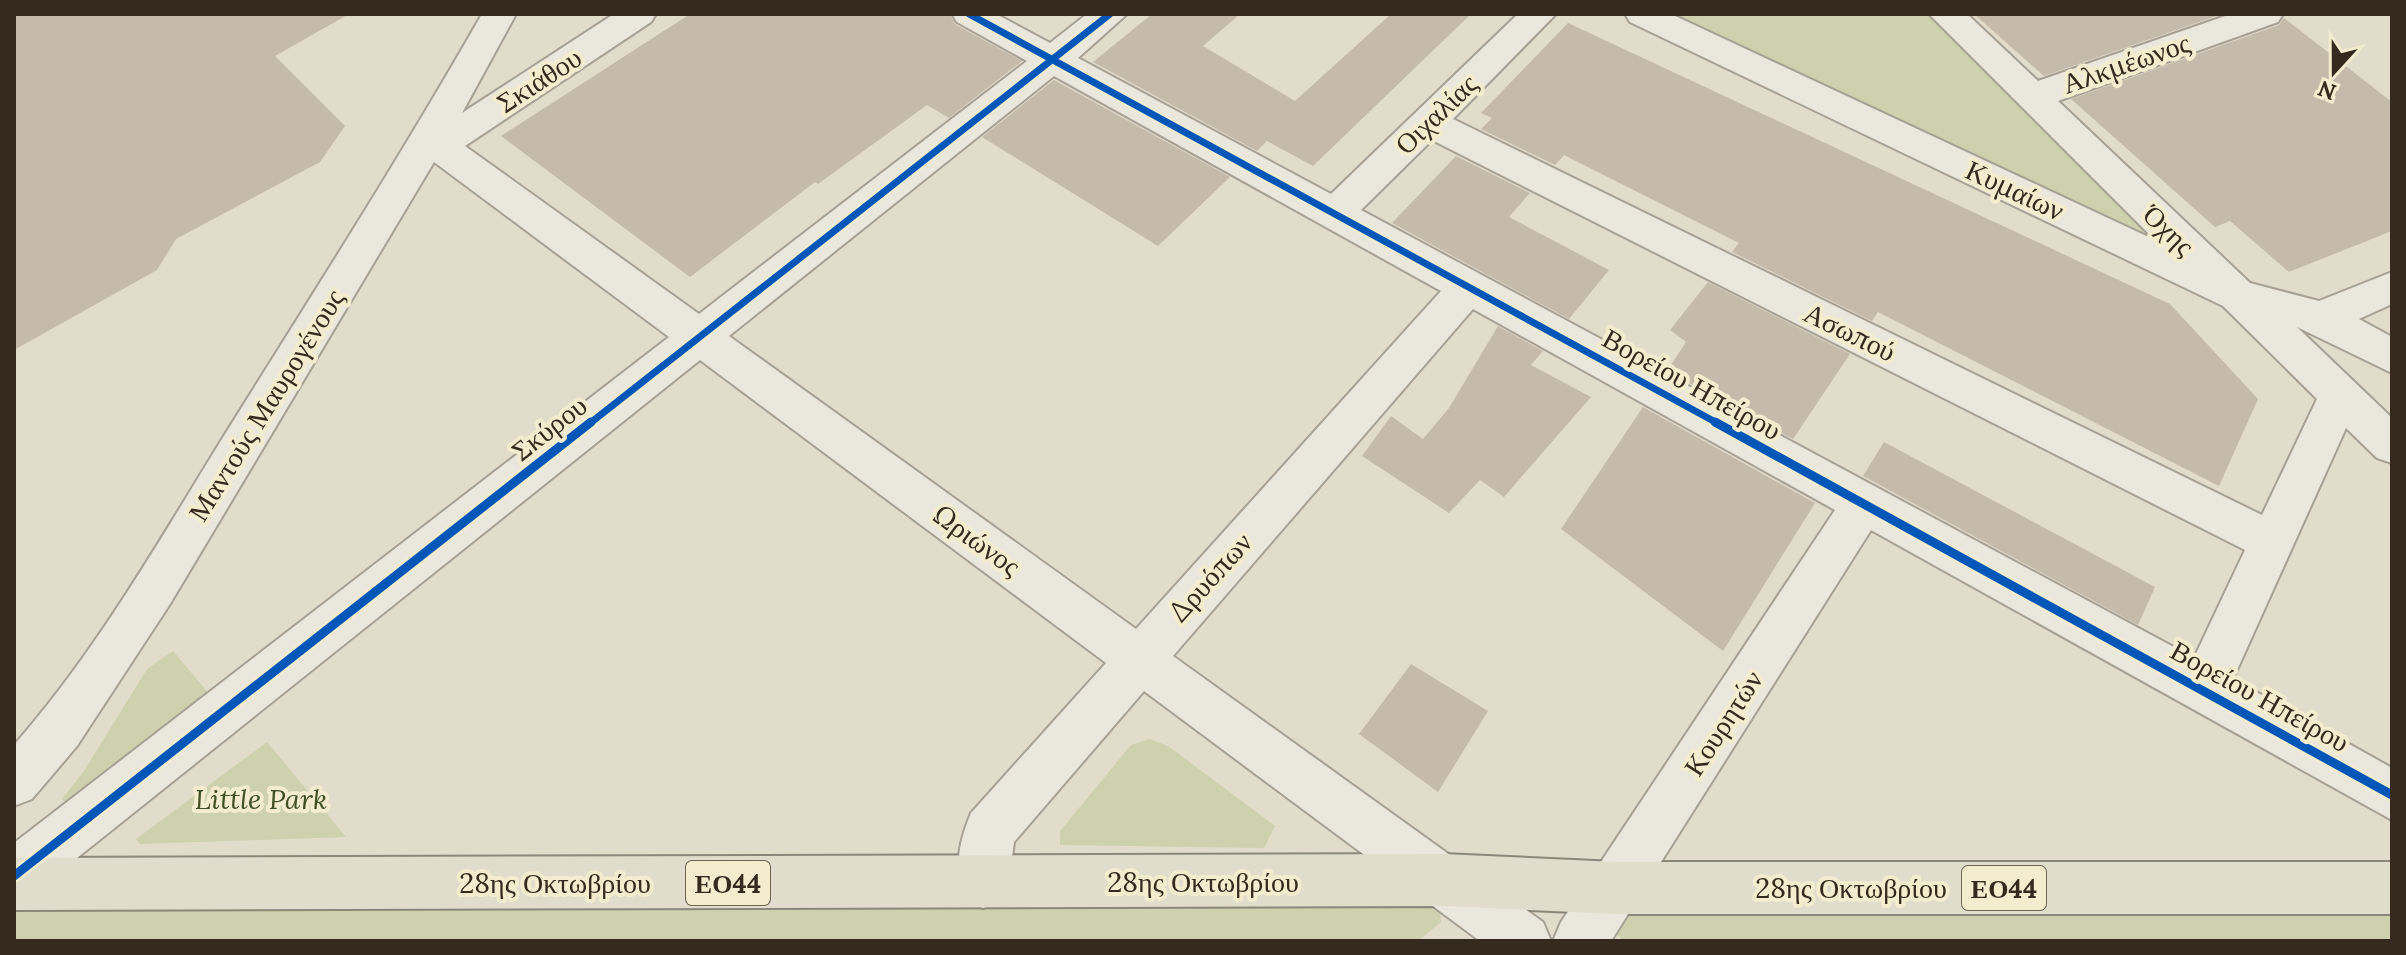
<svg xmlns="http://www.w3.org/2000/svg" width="2406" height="955" font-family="Lora,serif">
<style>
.green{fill:#cdd1ad}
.building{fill:#c5bbab}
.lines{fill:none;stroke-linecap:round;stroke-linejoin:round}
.minor-casing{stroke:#a6a194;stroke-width:4}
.major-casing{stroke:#8b877a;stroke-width:4}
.minor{fill:#eae7dc;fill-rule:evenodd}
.major{fill:#e1ddcd;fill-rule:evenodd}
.cycleway-far1-casing{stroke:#f3eccf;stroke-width:11}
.cycleway-casing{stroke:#f3eccf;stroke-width:14}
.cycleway-far1{stroke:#0057b8;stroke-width:7}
.cycleway{stroke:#0057b8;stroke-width:9}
.labels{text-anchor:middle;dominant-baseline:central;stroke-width:8;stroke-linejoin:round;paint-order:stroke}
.shield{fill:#f3eccf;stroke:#6d6452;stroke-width:2}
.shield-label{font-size:26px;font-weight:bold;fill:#342a1d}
.street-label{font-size:28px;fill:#342a1d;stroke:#f3eccf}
.park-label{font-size:28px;font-style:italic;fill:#404f24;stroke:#f3eccf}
</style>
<rect width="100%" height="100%" fill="#e1ddca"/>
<path class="green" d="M1642,14H1946L2236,295Z
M173,651L211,696L71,807L62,799L84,771L147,669Z
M1150,739L1168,746L1275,826L1264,848L1060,845V831L1131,745Z
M267,742L346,837L140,844L136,839Z
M1617,888H2392V941H1625L1605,926Z
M1439,897L1441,922L1418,941H14V910Z"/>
<path class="building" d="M14,14H349L275,56L345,126L320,162L176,239L157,270L14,350Z
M690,14H949L956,25L1022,61L949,118L927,105L818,184L815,182L690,277L501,136Z
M1152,14H1240L1203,46L1295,101L1391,14H1471L1313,166L1267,141L1257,151L1093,62Z
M1974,14H2222L2044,76Z
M2284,18L2392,102V231L2289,272L2230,221L2215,227L2071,99L2279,25Z
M1568,23L2170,304L2258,399L2219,486L1878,312L1872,321L1732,252L1739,243L1564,155L1555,165L1481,129L1492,118L1481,113Z
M1054,80L1230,177L1158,246L982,137Z
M1456,156L1530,193L1509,217L1609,270L1569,319L1392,223Z
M1708,282L1850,354L1793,439L1667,371L1686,342L1670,330Z
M1498,326L1543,351L1531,365L1591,397L1504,497L1480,480L1449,513L1362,456L1391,416L1423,439L1449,408Z
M1643,407L1815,503L1723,651L1561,529Z
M1884,442L2155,587L2138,625L1863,476Z
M1411,664L1488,711L1438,792L1359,734Z"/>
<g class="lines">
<defs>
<path id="minor" d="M482,14H516L462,113L614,14H656L651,22L465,146L699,314L1027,61L957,22L952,14H996L1050,43L1087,14H1127L1078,58L1331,194L1518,14H1556L1453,119L2262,515L2317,399L2223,306L1630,22L1625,14H1671L2155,240L1929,14H1967L2038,81L2231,14H2283L2278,22L2058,101L2250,283L2319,301L2392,272V304L2359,319L2392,337V373L2297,327L2392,418V463L2377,458L2346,428L2233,679L2392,768V820L1871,530L1611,941H1553L1561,922L1835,510L1473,309L1173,656L1543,922L1551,941H1480L1144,691L1014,842L1009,882L1002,901L983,908L964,901C953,873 959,841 971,813L1106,663L700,360L32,894L14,902V843L669,337L434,162L170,604L77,746L32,799L14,806V745C95,653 158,543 222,439C310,298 400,158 482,14ZM1054,76L1441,291L1136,629L729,336ZM1432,140L2245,550L2194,658L1361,210Z"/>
<path id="major" d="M1443,854L1617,862H2392V914H1617L1443,906L14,910V858Z"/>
</defs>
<use href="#minor" class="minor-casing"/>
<use href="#major" class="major-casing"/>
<use href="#minor" class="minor"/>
<use href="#major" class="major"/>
<defs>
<path id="cycleway-far1" d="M969,14L1719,424
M589,424L1110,14"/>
<path id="cycleway" d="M1715,422L2392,795
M14,876L591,422"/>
</defs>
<use href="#cycleway-far1" class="cycleway-far1-casing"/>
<use href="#cycleway" class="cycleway-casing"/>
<use href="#cycleway-far1" class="cycleway-far1"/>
<use href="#cycleway" class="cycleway"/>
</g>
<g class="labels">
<g class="shield">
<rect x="686" y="861" width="84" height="44" rx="6"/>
<rect x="1962" y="866" width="84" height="44" rx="6"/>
</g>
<g class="shield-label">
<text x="728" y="883">ΕΟ44</text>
<text x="2004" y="888">ΕΟ44</text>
</g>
<g class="street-label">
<text transform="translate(2126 63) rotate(-19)">Αλκμέωνος</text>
<text transform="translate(539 80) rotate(-33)">Σκιάθου</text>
<text transform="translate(1436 114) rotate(-44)">Οιχαλίας</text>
<text transform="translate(2015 190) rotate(25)">Κυμαίων</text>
<text transform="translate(2169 230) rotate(44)">Όχης</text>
<text transform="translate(1850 332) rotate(26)">Ασωπού</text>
<text transform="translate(1692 384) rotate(29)">Βορείου Ηπείρου</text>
<text transform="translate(266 405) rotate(-58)">Μαντούς Μαυρογένους</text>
<text transform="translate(549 428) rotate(-38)">Σκύρου</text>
<text transform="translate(977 540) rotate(36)">Ωριώνος</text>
<text transform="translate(1210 577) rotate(-48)">Δρυόπων</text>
<text transform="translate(2260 696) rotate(29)">Βορείου Ηπείρου</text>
<text transform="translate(1723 723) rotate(-57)">Κουρητών</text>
<text x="1203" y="882">28ης Οκτωβρίου</text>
<text x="555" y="883">28ης Οκτωβρίου</text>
<text x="1851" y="888">28ης Οκτωβρίου</text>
</g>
<g class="park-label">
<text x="261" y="799">Little Park</text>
</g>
</g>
<rect width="2406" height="955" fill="none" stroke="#342a1d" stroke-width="32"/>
<g transform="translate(2334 72) rotate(201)" stroke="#f3eccf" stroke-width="6" paint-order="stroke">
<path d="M0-6L14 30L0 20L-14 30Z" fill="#342a1d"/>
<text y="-12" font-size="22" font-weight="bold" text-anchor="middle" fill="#342a1d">N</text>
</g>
</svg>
